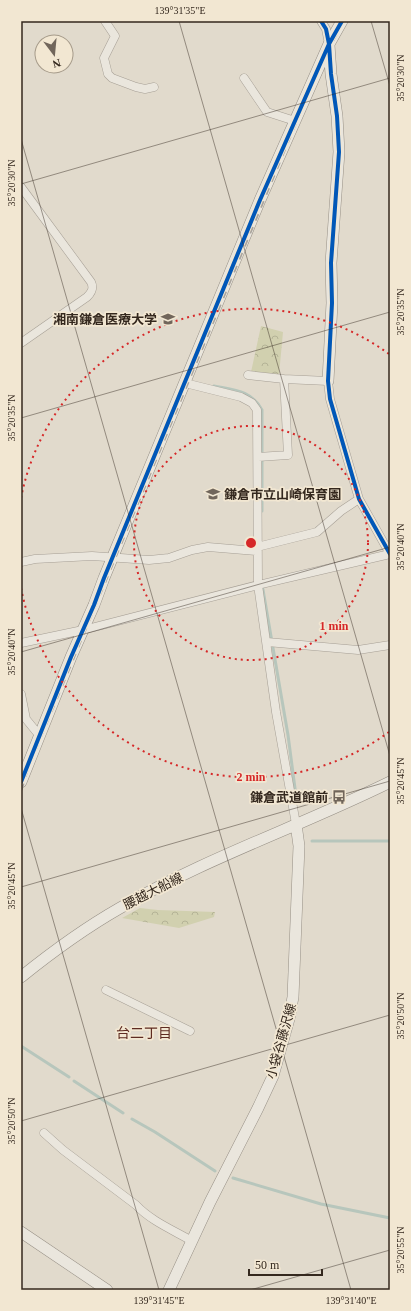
<svg xmlns="http://www.w3.org/2000/svg" width="411" height="1311" font-family="'Times New Roman','Noto Sans JP',serif">
<style>
.forest{fill:url(#forest-crowns)}
.lines{fill:none;stroke-linecap:round;stroke-linejoin:round}
.stream{stroke:#b7c6bc;stroke-width:3}
.street-casing{stroke:#a69f95;stroke-width:9}
.secondary-casing{stroke:#968f85;stroke-width:12}
.street{stroke:#eae6dd;stroke-width:8}
.secondary{stroke:#eae6dd;stroke-width:11}
.rail{stroke:#a9a49d;stroke-width:3;stroke-dasharray:7 7;stroke-linecap:butt}
.cycleway-casing{stroke:#f2e7d2;stroke-width:6}
.cycleway{stroke:#0057b8;stroke-width:4}
.ticks{fill:none;stroke:#34281e;stroke-width:1;stroke-opacity:0.45}
.ring{fill:none;stroke:#d62828;stroke-width:2;stroke-dasharray:2 4}
.labels{text-anchor:middle;dominant-baseline:central;stroke-width:3.5;stroke-linejoin:round;paint-order:stroke}
.poi-label{font-size:13px;font-weight:bold;fill:#34281e;stroke:#f2e7d2;text-anchor:end}
.street-label{font-size:13px;fill:#34281e;stroke:#f2e7d2}
.neighbourhood-label{font-size:14px;fill:#5e2b21;stroke:#f2e7d2}
.centre{fill:#d62828;stroke:#f2e7d2;stroke-width:2}
.ring-label{font-size:12px;text-anchor:middle;font-weight:bold;fill:#d62828;stroke:#f2e7d2;stroke-width:3.5;stroke-linejoin:round;paint-order:stroke}
.neatline{fill:none;stroke:#34281e;stroke-width:1.5}
.ticks-label{font-size:10px;text-anchor:middle;fill:#34281e}
</style>
<defs>
<pattern id="forest-crowns" width="20" height="18" patternUnits="userSpaceOnUse"><rect width="20" height="18" fill="#d1d0af"/><path d="M2 6a3 3 0 1 1 6 0M12 15a3 3 0 1 1 6 0" fill="none" stroke="#b4b396"/></pattern>
</defs>
<rect width="100%" height="100%" fill="#e1dacc"/>
<path class="forest" d="M261,326L283,332L279,375L251,372Z
M140,908L158,910L215,912L214,917L179,928L122,918Z"/>
<g class="lines">
<path class="stream" d="M214,386C234,390 251,390 262,410V511
M262,584L288,735L296,796
M312,841H390
M21,1046L69,1077
M74,1081L123,1113
M132,1119L155,1132L215,1171
M233,1178L321,1204L390,1218"/>
<defs>
<path id="street" d="M105,21L115,36L104,58L108,74L112,78L136,87L145,89L154,87
M321,21L326,29L329,44
M244,78L267,112L295,121
M21,187L91,282C94,288 92,292 87,297L21,343
M248,375L284,379L328,381L330,399L359,499L390,554
M185,383L241,397L252,403L257,410L258,585L276,712L296,824
M258,457L288,455L284,379
M257,547L317,532L341,511L359,499
M21,562L35,559L92,556L149,560L169,558L192,550L208,547L257,551
M267,642L358,650L390,645
M21,643L83,630L258,585L390,554
M21,694L26,719L39,735
M106,990L190,1031
M44,1133L63,1150L136,1205C151,1221 173,1230 192,1241"/>
<path id="secondary" d="M328,381L332,303L331,263L339,152L337,116L331,74L329,45
M21,782L71,657L94,605L104,578L260,200L329,44L342,21
M21,977C52,952 85,928 120,908C206,858 301,826 390,782
M21,1232L107,1290
M169,1290L210,1202L258,1108L273,1076L289,1019L293,997L299,846L296,824"/>
</defs>
<use href="#street" class="street-casing"/>
<use href="#secondary" class="secondary-casing"/>
<use href="#street" class="street"/>
<use href="#secondary" class="secondary"/>
<path class="rail" d="M21,790L28,767L318,69L343,21"/>
<defs>
<path id="cycleway" d="M321,21L326,29L329,44L331,74L337,116L339,152L331,263L332,303L328,381L330,399L359,499L390,554
M21,782L71,657L94,605L104,578L260,200L329,44L342,21"/>
</defs>
<use href="#cycleway" class="cycleway-casing"/>
<use href="#cycleway" class="cycleway"/>
</g>
<path class="ticks" d="M179,21L390,756M371,21L390,86M21,139L351,1290M21,184L390,78M21,418L390,312M21,652L390,547M21,808L159,1290M21,887L390,781M21,1121L390,1015M250,1290L390,1250"/>
<g class="ring">
<circle cx="251" cy="543" r="117"/>
<path d="M389 732A234 234 0 0 1 21 588M21 498A234 234 0 0 1 389 354"/>
</g>
<defs>
<symbol id="university-bare" viewBox="-9 -9 18 18"><path d="M0-5L7-2L0 1L-7-2ZM-4 1L0 2.5L4 1V4Q0 6-4 4Z" fill="#71665b" stroke="#f2e7d2" stroke-width="2.5" paint-order="stroke"/></symbol>
<symbol id="school-bare" viewBox="-9 -9 18 18"><path d="M0-5L7-2L0 1L-7-2ZM-4 1L0 2.5L4 1V4Q0 6-4 4Z" fill="#71665b" stroke="#f2e7d2" stroke-width="2.5" paint-order="stroke"/></symbol>
<symbol id="bus-bare" viewBox="-9 -9 18 18"><path d="M-5-6H5V4H4V6H2V4H-2V6H-4V4H-5ZM-3.5-4V0h7V-4ZM-3.5 1.2v1.5H-2V1.2ZM2 1.2v1.5H3.5V1.2Z" fill="#71665b" stroke="#f2e7d2" stroke-width="2.5" paint-order="stroke"/></symbol>
</defs>
<g fill-rule="evenodd">
<use href="#university-bare" x="158" y="309" width="20" height="20"/>
<use href="#school-bare" x="203" y="484" width="20" height="20"/>
<use href="#bus-bare" x="329" y="787" width="20" height="20"/>
</g>
<g class="labels">
<g class="poi-label">
<text x="157" y="319">湘南鎌倉医療大学</text>
<text x="224" y="494" text-anchor="start">鎌倉市立山崎保育園</text>
<text x="328" y="797">鎌倉武道館前</text>
</g>
<g class="street-label">
<text transform="translate(153 891) rotate(-27)">腰越大船線</text>
<text transform="translate(281 1041) rotate(-74)">小袋谷藤沢線</text>
</g>
<g class="neighbourhood-label">
<text x="144" y="1033">台二丁目</text>
</g>
</g>
<circle cx="251" cy="543" r="6" class="centre"/>
<g class="ring-label">
<text x="334" y="630">1 min</text>
<text x="251" y="781">2 min</text>
</g>
<rect width="411" height="1311" fill="none" stroke="#f2e7d2" stroke-width="44"/>
<g transform="translate(54 54) rotate(164)"><circle r="19" fill="#f2e7d2" stroke="#a69b8a"/>
<path d="M0-3L7 15L0 10L-7 15Z" fill="#71665b"/>
<text y="-6" font-size="11" font-weight="bold" text-anchor="middle" fill="#34281e">N</text>
</g>
<path d="M249 1269v6h73v-6" fill="none" stroke="#34281e" stroke-width="2"/>
<text x="255" y="1269" font-size="12" fill="#34281e" stroke="#f2e7d2" stroke-width="3" paint-order="stroke">50 m</text>
<rect x="22" y="22" width="367" height="1267" class="neatline"/>
<g class="ticks-label">
<text x="180" y="14">139°31'35"E</text>
<text transform="translate(400 78) rotate(-90)" y="4">35°20'30"N</text>
<text transform="translate(11 183) rotate(-90)" y="4">35°20'30"N</text>
<text transform="translate(400 312) rotate(-90)" y="4">35°20'35"N</text>
<text transform="translate(11 418) rotate(-90)" y="4">35°20'35"N</text>
<text transform="translate(400 547) rotate(-90)" y="4">35°20'40"N</text>
<text transform="translate(11 652) rotate(-90)" y="4">35°20'40"N</text>
<text transform="translate(400 781) rotate(-90)" y="4">35°20'45"N</text>
<text transform="translate(11 886) rotate(-90)" y="4">35°20'45"N</text>
<text transform="translate(400 1016) rotate(-90)" y="4">35°20'50"N</text>
<text transform="translate(11 1121) rotate(-90)" y="4">35°20'50"N</text>
<text transform="translate(400 1250) rotate(-90)" y="4">35°20'55"N</text>
<text x="159" y="1304">139°31'45"E</text>
<text x="351" y="1304">139°31'40"E</text>
</g>
</svg>
